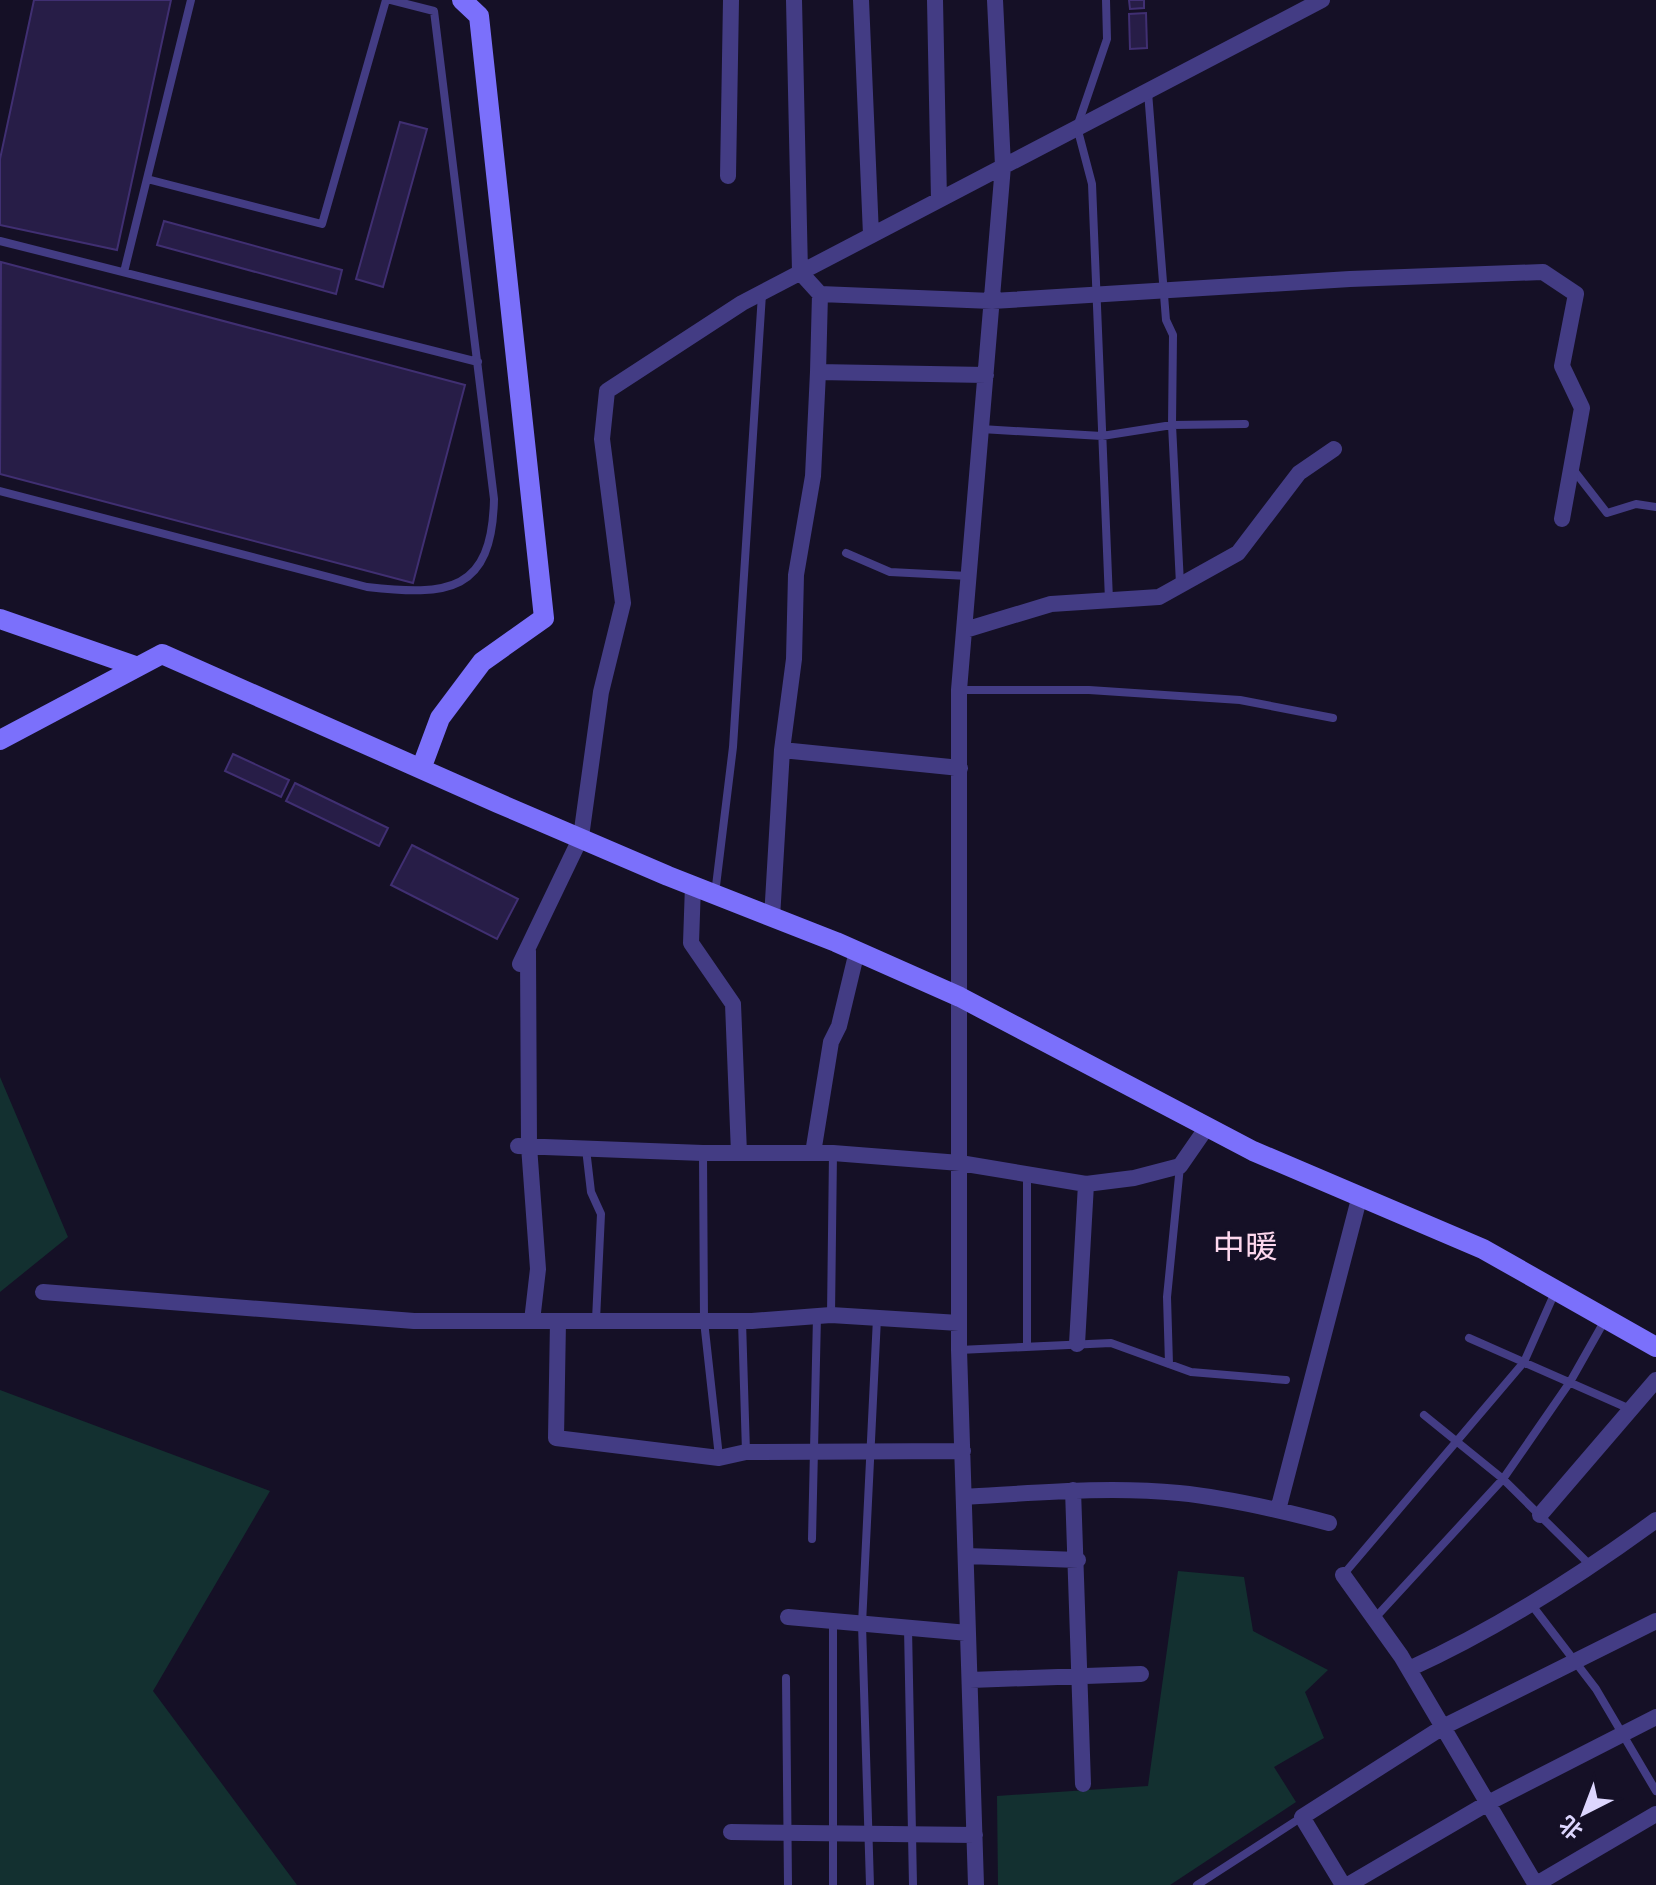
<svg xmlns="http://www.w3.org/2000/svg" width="1656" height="1885" font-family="'Noto Sans','Noto Sans SC',sans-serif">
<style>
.green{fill:#133030}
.building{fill:#271d47;stroke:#402f72;stroke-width:2}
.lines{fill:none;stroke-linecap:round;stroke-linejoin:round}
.lane{stroke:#433c84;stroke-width:8}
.street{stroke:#433c84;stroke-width:16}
.secondary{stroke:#7b70fb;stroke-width:20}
.labels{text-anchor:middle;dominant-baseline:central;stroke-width:6;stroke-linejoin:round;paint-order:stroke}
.quarter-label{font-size:32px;fill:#fed8ee;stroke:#151026}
</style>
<rect width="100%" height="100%" fill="#151026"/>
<path class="green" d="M0,1077L68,1237L0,1292Z
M0,1390L270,1491L153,1691L297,1885H0Z
M1178,1571L1244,1577L1253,1631L1328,1670L1305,1692L1324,1738L1274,1767L1296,1802L1170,1885H998L997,1796L1148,1786Z"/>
<path class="building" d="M34,0H171L117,250L0,225V159Z
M1129,0H1144V8L1130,9Z
M1146,13L1147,48L1130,49L1129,14Z
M400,122L427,129L383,287L356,279Z
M164,221L342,270L336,294L157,245Z
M1,262L465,385L413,583L0,474Z
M233,754L289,780L281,797L225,771Z
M295,783L388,828L379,846L286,801Z
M412,845L518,899L497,939L391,885Z"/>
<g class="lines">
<path class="lane" d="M1106,0L1107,39L1077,127L1092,184L1109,600
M1148,92L1166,320L1173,335L1172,425L1180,584
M147,179L322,224L386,0
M0,241L478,362
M124,272L191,0
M981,429L1102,436L1172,425L1245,424
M1572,468L1607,513L1636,504L1656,507
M0,491L367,587C448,596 492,593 494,499L434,11L391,0
M846,553L890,572L968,576
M959,690H1089L1240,700L1333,718
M715,894L733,747L762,294
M586,1149L591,1192L601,1214L596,1320
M703,1153L704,1321L719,1457
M831,1315L833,1153
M742,1321L746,1452
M1469,1338L1630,1409
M1027,1347V1175
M959,1350L1111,1343L1191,1372L1286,1380
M1169,1364L1167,1297L1180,1166
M1424,1415L1503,1479L1591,1566
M812,1539L817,1316
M1343,1575L1524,1362L1556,1290
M1531,1604L1596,1689L1656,1791
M1375,1618L1503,1479L1570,1382L1605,1320
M908,1628L913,1885
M786,1678L788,1885
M833,1885V1621
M870,1885L862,1624L877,1318
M1197,1885L1302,1817"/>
<path class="street" d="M794,0L800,272L820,294
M861,0L871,235
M935,0L939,200
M728,176L731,0
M986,375L818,372L820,294L992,301L1350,279L1543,272L1576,294L1562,366L1582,408L1562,519
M965,630L1051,604L1159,597L1238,553L1299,473L1334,449
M782,750L794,659L796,575L813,476L818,372
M693,885L691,943L733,1004L739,1153
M772,918L782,750L960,768
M528,951L529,1146L538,1269L532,1321
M520,964L581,837L601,692L623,603L602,439L607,391L742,303L1322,0
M518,1146L703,1153H833L960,1163L1086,1184
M813,1153L831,1042L839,1026L857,951
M43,1292L414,1321H752L831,1315L959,1323
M558,1321L556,1438L719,1458L746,1452L963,1451
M1077,1344L1086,1184L1134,1178L1180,1166L1207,1127
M1073,1490L1083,1784
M964,1497C1035,1493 1108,1486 1179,1493C1229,1498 1280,1510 1329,1523
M1278,1510L1359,1199
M1540,1515L1656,1380
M966,1556L1078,1560
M1343,1575L1401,1656L1536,1885
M788,1617L968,1633
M1409,1669C1497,1629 1578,1577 1656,1520
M970,1680L1141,1674
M731,1832L975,1835
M976,1885L959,1350V690L1003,166L995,0
M1343,1885L1302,1817L1443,1727L1656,1621
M1348,1885L1488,1803L1656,1717
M1535,1885L1656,1814"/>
<path class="secondary" d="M0,619L135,666
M0,740L162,654L498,803L668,876L836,942L960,997L1253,1151L1483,1249L1656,1347
M421,769L440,718L482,662L544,618L479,16L462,0"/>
</g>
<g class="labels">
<g class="quarter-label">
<text x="1245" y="1245">中暖</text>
</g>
</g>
<g transform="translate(1584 1813) rotate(222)" stroke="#151026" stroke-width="6" paint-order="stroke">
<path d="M0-6L14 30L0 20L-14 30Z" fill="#ddd6fe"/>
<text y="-12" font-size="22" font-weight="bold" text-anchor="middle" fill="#ddd6fe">北</text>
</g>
</svg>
